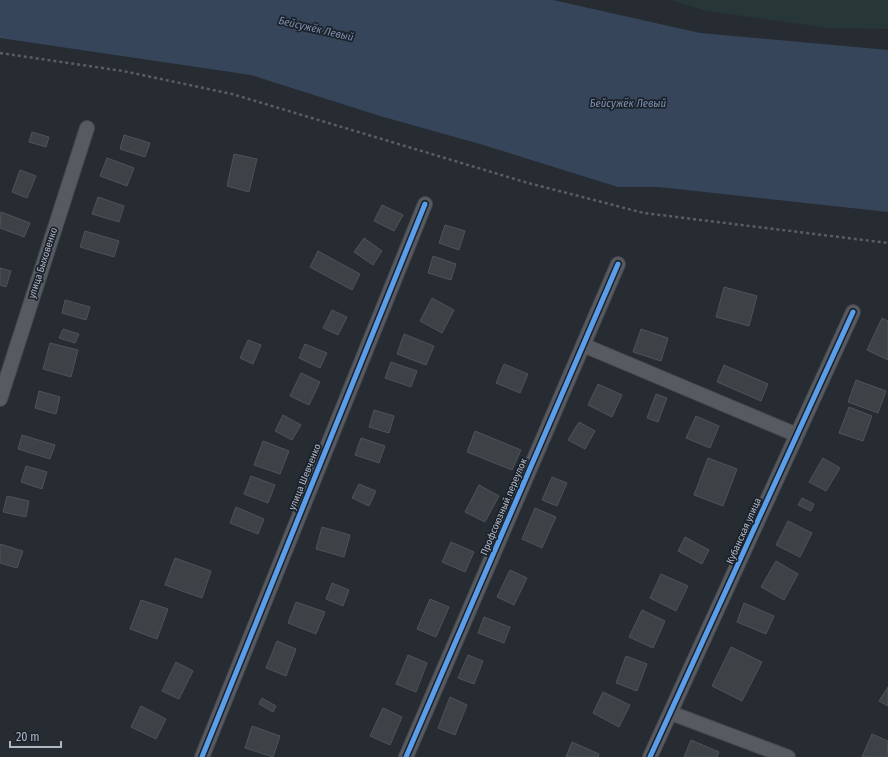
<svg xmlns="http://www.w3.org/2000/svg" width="888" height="757" font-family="'Fira Sans Condensed',sans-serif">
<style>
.green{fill:#273738}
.water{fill:#37455b}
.building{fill:#3d4247;stroke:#4e5359}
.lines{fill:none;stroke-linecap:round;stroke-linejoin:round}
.street-casing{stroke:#44484d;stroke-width:16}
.path{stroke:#5a5e64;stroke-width:2.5;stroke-dasharray:3 3;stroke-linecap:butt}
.street{stroke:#575a60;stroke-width:14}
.cycleway-casing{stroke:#1b222c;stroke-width:8}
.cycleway{stroke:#5a9eea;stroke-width:5}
.labels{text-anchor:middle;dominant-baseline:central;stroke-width:3.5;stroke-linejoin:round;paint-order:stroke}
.street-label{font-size:10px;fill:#b0b7c3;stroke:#1b222c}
.water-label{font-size:11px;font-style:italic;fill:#7b8eaa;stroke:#1b222c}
</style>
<rect width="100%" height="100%" fill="#262c32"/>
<path class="green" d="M672,0H888V29L829,28L706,11Z"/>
<path class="water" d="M0,0H553L700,33L888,50V212L659,187H618L480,144L380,116L251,75L0,38Z"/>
<path class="building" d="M32,132L49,137L46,147L29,142Z
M124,135L150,143L145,157L120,149Z
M234,154L257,159L249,192L227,186Z
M107,158L134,168L127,186L100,176Z
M20,170L36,176L27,198L12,192Z
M98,197L124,206L119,222L92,214Z
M382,205L403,215L394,231L374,221Z
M1,212L30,223L24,237L0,228Z
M445,225L465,231L459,250L439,243Z
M85,231L119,241L114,257L80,247Z
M364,238L382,251L373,265L354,252Z
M318,251L360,274L352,290L310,267Z
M433,256L456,264L451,280L428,273Z
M0,268L11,271L6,287L0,285Z
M724,287L757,296L749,326L716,317Z
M432,298L454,310L442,333L420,321Z
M65,300L90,307L86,320L62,313Z
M332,310L347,317L338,335L323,328Z
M882,318L888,321V360L867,350Z
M63,329L79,334L75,343L59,338Z
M641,329L668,338L661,361L633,352Z
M404,334L434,346L426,365L397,354Z
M248,340L261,345L253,364L240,358Z
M50,343L78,350L71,377L43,369Z
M305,344L327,353L320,368L299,358Z
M391,362L417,371L411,387L385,378Z
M504,364L528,374L520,393L496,383Z
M724,365L768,384L761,401L717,382Z
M301,373L320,382L309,405L290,396Z
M856,380L886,391L878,413L848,402Z
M598,384L622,395L612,417L588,405Z
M39,391L60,397L56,414L35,408Z
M656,394L667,398L658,422L647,418Z
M849,407L872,416L863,441L839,433Z
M374,410L394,416L389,433L369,427Z
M283,415L301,425L292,440L275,431Z
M696,416L719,426L710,448L686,438Z
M579,422L595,431L585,449L568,440Z
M475,431L521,450L512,470L467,452Z
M22,435L55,445L50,459L18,449Z
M361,438L385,446L379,463L355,455Z
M263,441L289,451L280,474L254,465Z
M708,458L737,469L723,506L694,495Z
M823,458L840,468L826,491L809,482Z
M26,466L47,472L42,489L21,482Z
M251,476L275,485L268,503L244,494Z
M552,477L567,483L557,506L542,500Z
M359,484L376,491L369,506L352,498Z
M479,485L499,496L485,522L465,512Z
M7,496L29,501L26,517L3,512Z
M802,498L814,504L811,511L798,505Z
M236,507L264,519L258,534L230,523Z
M535,508L556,517L542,548L522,539Z
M788,521L812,533L800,557L776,545Z
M322,527L350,535L344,557L316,549Z
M685,537L709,550L702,564L678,551Z
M451,542L474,552L465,572L442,562Z
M0,544L23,551L17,568L0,563Z
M175,558L211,571L202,598L165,585Z
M776,561L798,574L784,600L761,587Z
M510,570L527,578L514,605L497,597Z
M661,574L688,586L676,611L650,598Z
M332,583L349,590L343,606L326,599Z
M430,599L449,607L436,637L417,629Z
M141,600L168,609L157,639L130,629Z
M296,602L325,612L316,634L288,623Z
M744,603L774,616L766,634L737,622Z
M642,610L665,621L653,648L629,637Z
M484,617L510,627L504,643L478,633Z
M277,641L296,649L286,676L266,668Z
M731,647L762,662L742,701L712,686Z
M408,655L427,663L416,692L396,684Z
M468,655L483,661L474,684L458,678Z
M626,656L647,664L637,691L616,683Z
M176,662L193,671L179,699L162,691Z
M888,687V706L879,701Z
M603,692L630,705L619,727L593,713Z
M450,697L467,705L455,735L438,728Z
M262,698L276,706L273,712L259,704Z
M141,706L166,719L156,739L131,727Z
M383,708L402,717L390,745L370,736Z
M252,726L280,736L273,757L245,748Z
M872,734L888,741L887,757H862Z
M691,740L719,752L717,757H684Z
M572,742L599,754L598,757H566Z"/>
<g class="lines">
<defs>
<path id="street" d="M583,345L797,435
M0,399L87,128
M671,713L788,757
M202,757L425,204
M406,757L618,264
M650,757L853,312"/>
</defs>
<use href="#street" class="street-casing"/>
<path class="path" d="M0,53L123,71L232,94L528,183L644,213L888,243"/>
<use href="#street" class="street"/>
<defs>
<path id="cycleway" d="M202,757L425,204
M406,757L618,264
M650,757L853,312"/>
</defs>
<use href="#cycleway" class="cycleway-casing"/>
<use href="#cycleway" class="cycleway"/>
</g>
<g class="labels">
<g class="street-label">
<text transform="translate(43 263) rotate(-72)">улица Быховенко</text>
<text transform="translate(305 477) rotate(-68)">улица Шевченко</text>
<text transform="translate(504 507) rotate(-67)">Профсоюзный переулок</text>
<text transform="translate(744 531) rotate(-66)">Кубанская улица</text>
</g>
<g class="water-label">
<text transform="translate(316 29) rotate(13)">Бейсужёк Левый</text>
<text x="628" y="103">Бейсужёк Левый</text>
</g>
</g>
<path d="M10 741v6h51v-6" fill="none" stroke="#b0b7c3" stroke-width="2"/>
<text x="16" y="741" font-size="12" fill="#b0b7c3" stroke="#1b222c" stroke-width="3" paint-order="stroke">20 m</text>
</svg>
